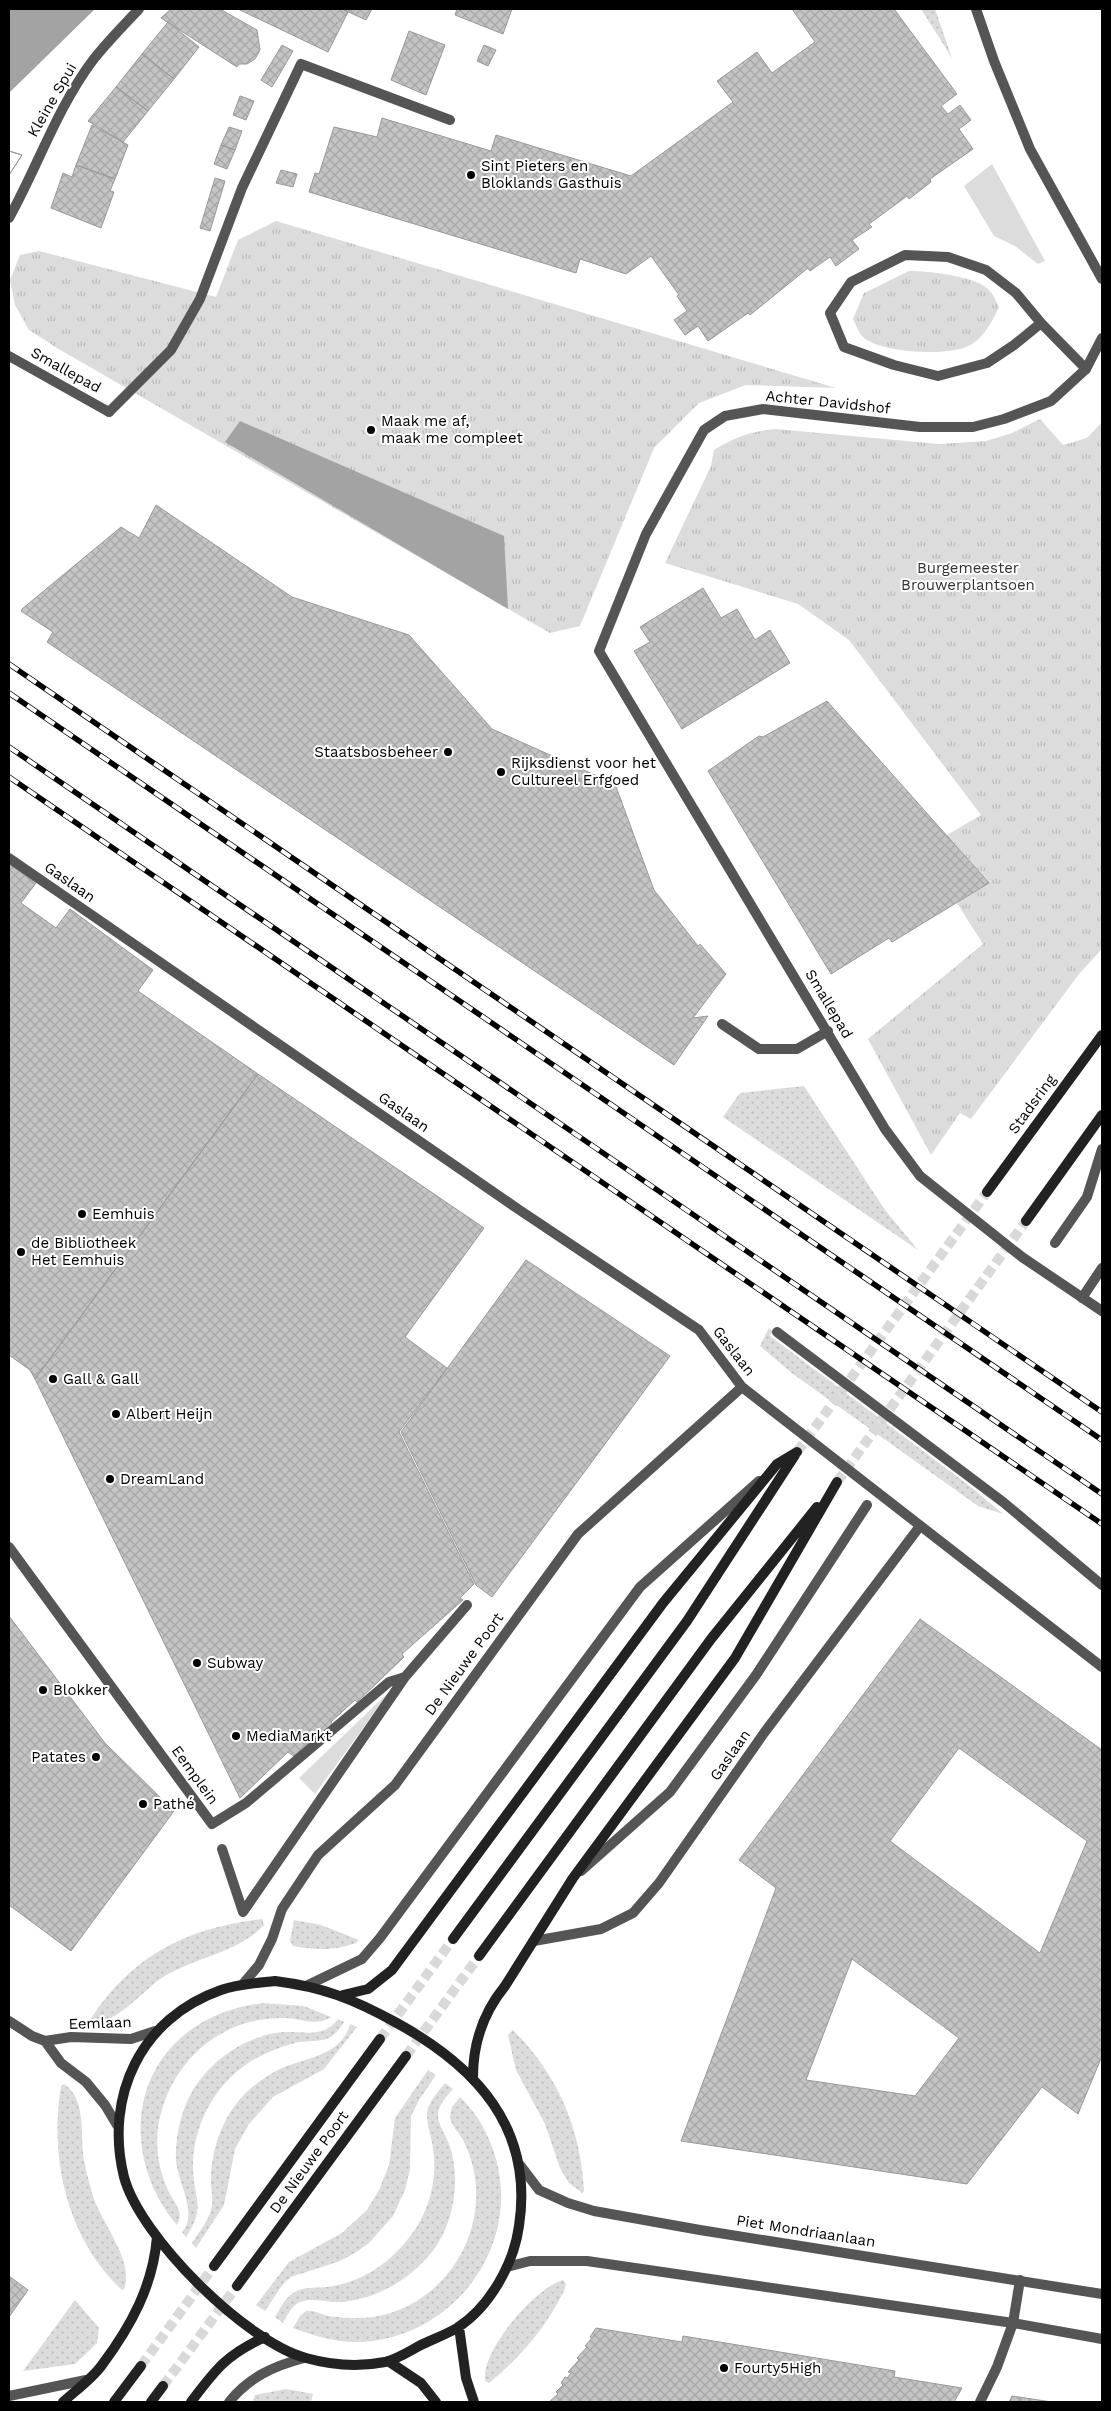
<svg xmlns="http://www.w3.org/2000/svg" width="1111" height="2411" font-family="'Work Sans',sans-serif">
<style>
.grass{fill:url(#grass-dots)}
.park{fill:url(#park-tufts)}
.garden{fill:#dcdcdc}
.water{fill:#a3a3a3}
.building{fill:url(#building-cross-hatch);stroke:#999;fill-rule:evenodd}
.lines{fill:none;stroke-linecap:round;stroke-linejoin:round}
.secondary-tunnel{stroke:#d9d9d9;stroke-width:10;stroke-dasharray:10 5;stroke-linecap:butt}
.lane{stroke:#555;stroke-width:10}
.street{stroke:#555;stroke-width:10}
.secondary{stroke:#222;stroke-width:10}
.rail-casing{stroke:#000;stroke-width:5.5}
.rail{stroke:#fff;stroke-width:4;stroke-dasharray:11;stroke-linecap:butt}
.poi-dot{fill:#000;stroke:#fff;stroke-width:2}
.labels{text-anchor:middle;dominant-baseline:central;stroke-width:4;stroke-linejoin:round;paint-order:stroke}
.street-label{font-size:15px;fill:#000;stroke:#fff}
.poi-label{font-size:15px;fill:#000;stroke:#fff;text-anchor:start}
.park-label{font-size:15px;fill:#333;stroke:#fff}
</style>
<defs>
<pattern id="grass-dots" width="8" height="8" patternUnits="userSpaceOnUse" patternTransform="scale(1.25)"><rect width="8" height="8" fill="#dcdcdc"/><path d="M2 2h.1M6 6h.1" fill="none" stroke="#bbb" stroke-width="1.8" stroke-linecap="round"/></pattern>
<pattern id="park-tufts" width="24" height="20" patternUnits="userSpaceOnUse" patternTransform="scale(1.25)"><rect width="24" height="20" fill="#dcdcdc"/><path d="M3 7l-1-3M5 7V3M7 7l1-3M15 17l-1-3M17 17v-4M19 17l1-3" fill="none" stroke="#bbb"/></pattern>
<pattern id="building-cross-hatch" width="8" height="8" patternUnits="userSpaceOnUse" patternTransform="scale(1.25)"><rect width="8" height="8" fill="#c4c4c4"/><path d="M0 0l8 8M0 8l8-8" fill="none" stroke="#a7a7a7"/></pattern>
</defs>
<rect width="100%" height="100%" fill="#fff"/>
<path class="grass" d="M921,9H935L952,58Z
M804,1086L885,1210L918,1250L723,1117L740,1093Z
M769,1328L773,1331L770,1336L971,1487L1003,1514L978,1506L793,1374L760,1346Z
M262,1919L264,1925C237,1954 193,1957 160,1979C142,1992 114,2026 90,2023V2020C132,1955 187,1928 262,1919Z
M294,1920L321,1925L359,1940L356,1943C333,1951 316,1950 293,1946L290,1941Z
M263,2003L304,2006L331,2017C316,2027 301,2018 284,2018C224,2017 176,2057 161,2113C154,2137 157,2165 167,2188C170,2196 177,2203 179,2211C181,2216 179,2221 177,2225C125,2164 126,2070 198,2025C219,2012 240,2006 263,2003Z
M338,2019L344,2022C329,2047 318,2038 295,2043C271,2049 246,2061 229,2079C207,2101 193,2134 193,2165C193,2199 207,2205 186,2237L182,2232C199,2213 177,2182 176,2160C175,2137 181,2110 193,2090C211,2061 242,2039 275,2033C299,2029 322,2041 338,2019Z
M350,2024L357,2027L324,2069L273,2097L249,2124L235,2149L224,2205L196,2248L192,2243C198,2233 208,2222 211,2210C214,2200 211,2191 211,2180C211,2152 221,2121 240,2099C251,2087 265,2076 280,2069C305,2057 341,2057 350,2024Z
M513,2030C557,2074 581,2128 584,2191L582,2193L569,2183L560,2168L545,2124L516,2070L508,2035Z
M428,2070L436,2075L419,2100L411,2116L410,2169L405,2190L393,2216L369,2243L355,2253L340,2261L291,2277L283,2284L265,2311L256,2305L289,2262L342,2233L367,2210L379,2190L389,2165L395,2118Z
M445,2083L453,2089C447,2096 438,2105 438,2115C438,2126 447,2136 450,2147C461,2180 454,2224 432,2252C409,2280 377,2299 341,2302C329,2303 315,2298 303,2301C292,2304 288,2314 283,2323L275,2317C280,2309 284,2299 293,2293C305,2285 320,2289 333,2286C366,2280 392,2261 411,2235C429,2212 438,2178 433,2149C432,2138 427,2126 427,2115C427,2103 438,2092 445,2083Z
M64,2084C85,2098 81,2130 83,2152C84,2166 89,2180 92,2193C100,2222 135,2260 124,2289L122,2290C67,2239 49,2158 61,2086Z
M460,2097C485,2121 499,2155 501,2189C505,2269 440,2339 360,2342C337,2343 314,2336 293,2328L300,2316L306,2311C314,2310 320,2314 328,2316C343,2318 358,2319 373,2317C441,2307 487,2238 474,2172C472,2161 468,2149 463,2140C459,2132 451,2126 450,2117L452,2107Z
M563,2280L566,2284L564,2291C545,2328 522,2356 489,2383L485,2381C481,2350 535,2288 563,2280Z
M75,2300L99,2328L97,2343L75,2364L23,2371Z
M286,2389L313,2394L311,2402L253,2401L255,2395Z"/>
<path class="park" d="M276,221L836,388L746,385L699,403L654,448L580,626L550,633L57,348L29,330L15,305L10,280L20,255L39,251L216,297L238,240Z
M909,271C927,271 977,276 989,290C993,294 996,301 999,307C992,322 983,340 966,347C944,356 883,353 864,338C859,335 856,324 853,319L864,293Z
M1040,419L1063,445L1087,438L1102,422V949L1079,974L971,1119L960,1113L931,1155L868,1039L983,944L957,903L989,883L947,835L981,815L849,640L798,604L665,563L711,466L714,450C734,437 752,431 776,429L939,444L986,441L1012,433Z"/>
<path class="garden" d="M992,164L1045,261L1038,264L1015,246L994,236L964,186Z
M390,1691L315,1794L299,1778Z"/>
<path class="water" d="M10,9H95L9,93Z
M240,421L504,536L508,609L225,442Z"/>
<path class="building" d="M171,9H220L257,30L260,50L255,59L247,64H239L237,67L161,18Z
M238,9H342L348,12L328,52Z
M342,9H372L366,20Z
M457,9H512L503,34L455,15Z
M792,9H894L957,94L941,106L948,114L960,105L971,120L959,129L973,149L930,179L931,182L909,199L907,196L869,224L872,227L852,240L859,249L836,266L830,257L810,271L808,268L750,315L748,313L708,341L698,326L685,335L674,320L687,311L677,296L679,295L651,256L626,274L580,259L576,273L309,192L315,173L319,174L334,127L377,137L382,118L491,151L496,135L631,176L733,102L717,81L757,52L772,73L815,42Z
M168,22L199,47L174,79L142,54Z
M409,31L445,45L426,95L391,80Z
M282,45L293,51L272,87L261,80Z
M484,45L496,50L488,66L477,61Z
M142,54L174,79L148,111L116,87Z
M116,87L148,111L123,142L88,121Z
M240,96L254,101L246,120L233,115Z
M92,125L128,145L115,179L76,165Z
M229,127L242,131L235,150L221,145Z
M221,145L235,150L227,169L214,164Z
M9,151L22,155L9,175Z
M9,151L22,155L9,175Z
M76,165L115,179L110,191L114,192L101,228L51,208L63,173L72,177Z
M281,170L297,174L293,187L276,183Z
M215,178L225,181L210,231L200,228Z
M156,505L292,597L409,635L492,729L615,784L654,890L698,946L700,944L726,974L693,1018L708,1016L674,1065L47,642L53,632L21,611L22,609L121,527L139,538Z
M703,588L721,618L737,609L755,640L770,630L790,663L682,729L634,651L650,642L640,627Z
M827,701L989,883L892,942L889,938L831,974L708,771L759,736L763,737Z
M9,864L36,883L21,903L56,928L70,909L153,970L138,991L258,1074L35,1379L30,1370L9,1355Z
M258,1074L484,1228L405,1337L447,1368L399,1432L474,1584L460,1598L463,1600L402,1654L404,1657L357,1702L355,1700L331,1722L333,1725L295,1757L288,1752L240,1798L35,1379Z
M526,1260L670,1356L492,1597L476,1585L401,1432Z
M9,1616L105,1743L174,1811L71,1951L9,1905Z
M920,1619L1102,1750V2056L1078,2114L1042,2087L967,2184L681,2141L776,1888L739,1860ZM959,1748L1087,1841L1040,1953L890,1841ZM852,1959L959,2038L915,2096L806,2080Z
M9,2276L28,2290L9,2317Z
M596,2328L682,2342L683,2336L895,2371L894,2377L962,2388L954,2402H549L558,2394L556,2392L563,2385L561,2383L565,2377L567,2378L571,2373L568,2372L579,2360L577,2358L587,2347L585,2346L592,2338L590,2337Z
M1012,2396L1052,2402H1009Z"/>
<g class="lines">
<path class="secondary-tunnel" d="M797,1452L987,1192
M837,1482L1026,1221
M380,2039L453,1939
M406,2056L479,1956
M141,2366L214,2266
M163,2386L237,2286"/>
<path class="lane" d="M1041,323L1014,345L987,363L938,376L894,365L844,347L830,313L851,282L905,255L948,257L986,270L1016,293L1041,323L1086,369
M109,412L171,350L200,299L242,188L301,64L450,120
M9,858L518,1209L699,1330L742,1387L1102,1667
M722,1024L759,1049H797L828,1031
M1055,1243L1087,1197L1102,1149
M777,1332L1003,1502L1102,1585
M581,1871L670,1792L756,1675L867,1505
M534,1941L601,1929L633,1913L659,1883L764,1733L920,1526
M243,1984L259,1965L272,1939L282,1909L318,1855L395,1785L578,1534L742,1387
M308,1985L362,1959L380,1938L640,1587L759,1481
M229,2402C249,2377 274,2366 304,2358
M980,2402L997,2367L1013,2323L1020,2280"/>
<path class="street" d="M976,9L994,61L1030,149L1102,279
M9,218C38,166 57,108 93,60C107,42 124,25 139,9
M1102,338L1086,369L1051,401L1004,419L973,427H920L763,409L725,416L704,430L646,534L599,651L885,1129L920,1176L1022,1257L1102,1311
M9,356L109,412
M1082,1298L1102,1268
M9,1547L212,1824L246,1803L389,1682L405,1677L243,1912
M405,1677L467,1605
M222,1849L243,1912
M9,2021L32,2036L45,2041L71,2037L131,2039L155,2031
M45,2041L61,2063L86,2082L105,2105L117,2125
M520,2165L539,2190L568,2203L594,2211L700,2230L1102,2294
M507,2267L530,2261H587L1013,2323L1102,2339
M9,2396L86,2380"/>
<path class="secondary" d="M987,1192L1102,1035
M1026,1221L1102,1115
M453,1939L687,1621L795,1455
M479,1956L711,1639L817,1507
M275,1981C323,1987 353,1999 395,2022C476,2066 534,2128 519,2226C514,2263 490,2307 457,2328C445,2335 431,2340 419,2346C408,2352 397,2359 385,2362C360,2367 331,2365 306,2358C246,2342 140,2237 124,2177C104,2096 141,2018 221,1990C238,1984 257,1983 275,1981Z
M343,1995L368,1989L392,1970L663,1603L777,1464L797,1452
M473,2077C473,2042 483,2013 505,1986L573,1878L735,1658L837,1482
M214,2266L380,2039
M237,2286L406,2056
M459,2327L466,2378L474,2402
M388,2361L421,2383L436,2402
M63,2402C76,2390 92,2379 102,2365C131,2326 153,2286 157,2237
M114,2402L141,2366
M151,2402L163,2386
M191,2402C216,2369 226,2355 265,2337"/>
<defs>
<path id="rail" d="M9,664L1102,1412
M9,693L1102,1440
M9,747L1102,1494
M9,777L1102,1524"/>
</defs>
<use href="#rail" class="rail-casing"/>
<use href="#rail" class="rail"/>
</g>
<g class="poi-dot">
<circle cx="471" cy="175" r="5"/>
<circle cx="371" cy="430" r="5"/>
<circle cx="448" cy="752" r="5"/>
<circle cx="501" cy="772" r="5"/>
<circle cx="82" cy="1214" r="5"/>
<circle cx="21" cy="1252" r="5"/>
<circle cx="53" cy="1379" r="5"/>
<circle cx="116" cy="1414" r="5"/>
<circle cx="110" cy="1479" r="5"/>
<circle cx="197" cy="1663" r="5"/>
<circle cx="43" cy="1690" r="5"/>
<circle cx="236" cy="1736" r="5"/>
<circle cx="96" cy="1757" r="5"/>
<circle cx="143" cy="1804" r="5"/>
<circle cx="724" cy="2368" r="5"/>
</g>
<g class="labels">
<g class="street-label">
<text transform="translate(52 100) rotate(-60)">Kleine Spui</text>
<text transform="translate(66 370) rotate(29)">Smallepad</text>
<text transform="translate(828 402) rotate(6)">Achter Davidshof</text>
<text transform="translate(70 882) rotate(35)">Gaslaan</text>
<text transform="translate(829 1004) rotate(59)">Smallepad</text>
<text transform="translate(1032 1104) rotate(-54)">Stadsring</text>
<text transform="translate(404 1112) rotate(35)">Gaslaan</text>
<text transform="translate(734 1351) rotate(52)">Gaslaan</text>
<text transform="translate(464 1664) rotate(-54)">De Nieuwe Poort</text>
<text transform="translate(730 1755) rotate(-55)">Gaslaan</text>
<text transform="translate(195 1775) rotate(54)">Eemplein</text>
<text transform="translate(100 2023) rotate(-2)">Eemlaan</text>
<text transform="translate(309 2162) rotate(-54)">De Nieuwe Poort</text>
<text transform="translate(806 2231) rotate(9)">Piet Mondriaanlaan</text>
</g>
<g class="poi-label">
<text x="481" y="166">Sint Pieters en<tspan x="481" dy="17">Bloklands Gasthuis</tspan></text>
<text x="381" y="421">Maak me af,<tspan x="381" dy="17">maak me compleet</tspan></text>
<text x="438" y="752" text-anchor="end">Staatsbosbeheer</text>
<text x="511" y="763">Rijksdienst voor het<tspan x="511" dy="17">Cultureel Erfgoed</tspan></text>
<text x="92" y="1214">Eemhuis</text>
<text x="31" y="1243">de Bibliotheek<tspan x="31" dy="17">Het Eemhuis</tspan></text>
<text x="63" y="1379">Gall &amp; Gall</text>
<text x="126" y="1414">Albert Heijn</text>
<text x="120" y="1479">DreamLand</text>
<text x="207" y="1663">Subway</text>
<text x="53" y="1690">Blokker</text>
<text x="246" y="1736">MediaMarkt</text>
<text x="86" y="1757" text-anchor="end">Patates</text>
<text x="153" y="1804">Pathé</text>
<text x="734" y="2368">Fourty5High</text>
</g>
<g class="park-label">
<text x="968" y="568">Burgemeester<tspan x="968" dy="17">Brouwerplantsoen</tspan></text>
</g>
</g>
<rect width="1111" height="2411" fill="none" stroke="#000000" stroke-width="20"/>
</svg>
